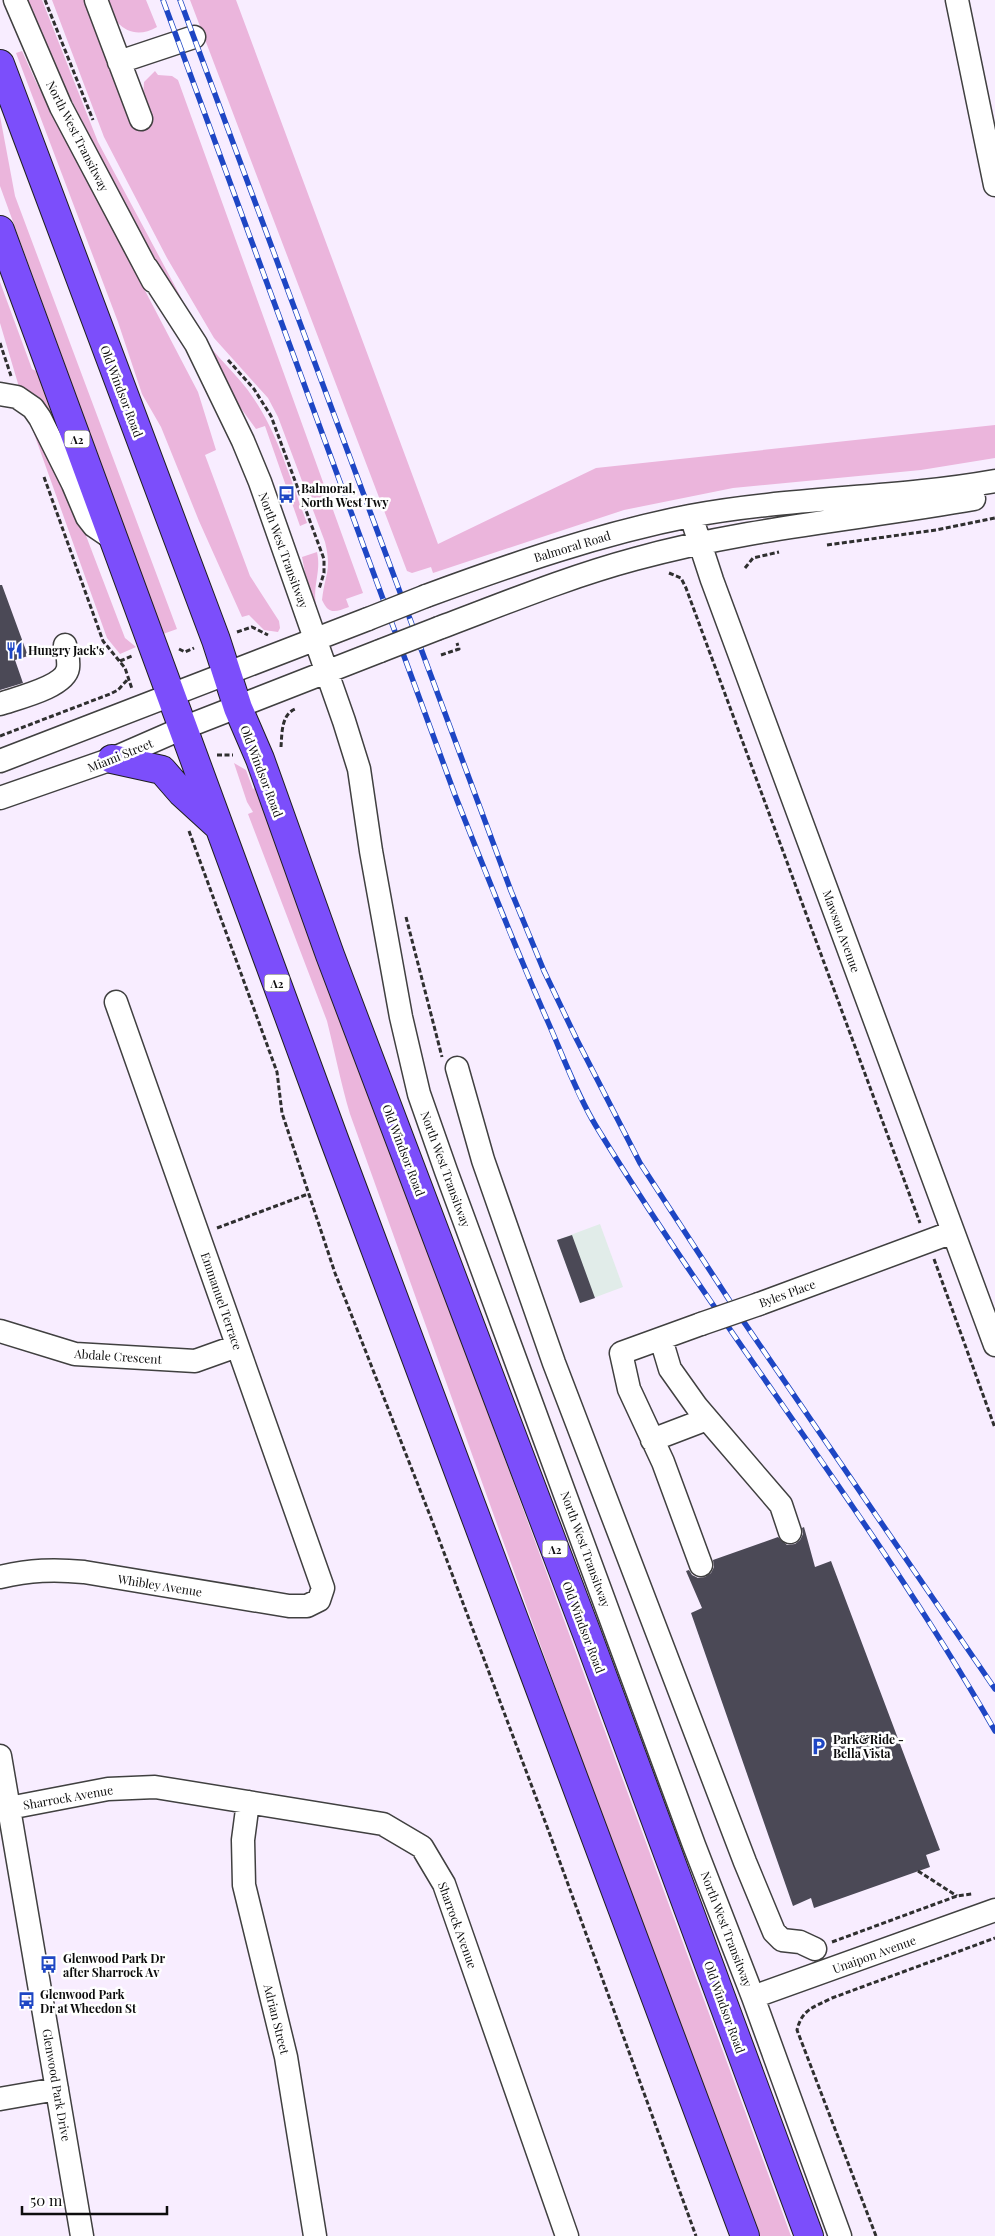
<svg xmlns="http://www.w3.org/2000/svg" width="995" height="2236" font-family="'Playfair Display',serif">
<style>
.industrial{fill:#e1ece9}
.grass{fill:#ebb5dc}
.building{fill:#4b4956}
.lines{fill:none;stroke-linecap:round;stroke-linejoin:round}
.minor-casing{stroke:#404040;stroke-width:25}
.highway-casing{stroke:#1e1e1e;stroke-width:30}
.path{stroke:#2f2f2f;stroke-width:3;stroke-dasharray:5 2.5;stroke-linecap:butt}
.minor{stroke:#fff;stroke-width:22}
.highway{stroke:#7c4efb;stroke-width:28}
.rail-casing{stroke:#1e46c4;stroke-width:5.5}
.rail{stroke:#fff;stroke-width:4;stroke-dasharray:11;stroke-linecap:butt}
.minor-bridge-casing{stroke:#404040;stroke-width:25;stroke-linecap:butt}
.minor-bridge{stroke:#fff;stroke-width:22}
.labels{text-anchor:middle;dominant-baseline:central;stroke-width:5;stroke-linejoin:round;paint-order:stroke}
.shield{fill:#fff;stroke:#565656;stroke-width:1}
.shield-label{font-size:11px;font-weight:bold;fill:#0d0d0d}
.street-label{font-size:12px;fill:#0d0d0d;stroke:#fff}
.poi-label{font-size:12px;font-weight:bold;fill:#0d0d0d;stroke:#fff;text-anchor:start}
</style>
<rect width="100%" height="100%" fill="#f8edff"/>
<path class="industrial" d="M600,1224L623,1287L580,1303L557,1240Z"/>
<path class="grass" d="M26,0H42L98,142L200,333C215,357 239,375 254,399C279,436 291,482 307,523L300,526L265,426L256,429L229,392L122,199L72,101Z
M52,0H87L143,98L144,82L155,71L158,75L172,76L178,80L363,593L346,599L349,607C335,612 329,615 322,600C325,573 332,571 325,542L278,417L268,398L214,338L167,258L104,137Z
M105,0H146L157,27C131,42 113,24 105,0Z
M190,0H236L438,544L596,468L995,425V458L921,470L733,488L624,510L433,573L431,567L412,573L407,571Z
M22,51L36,82L198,392L216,450L205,455L250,576L279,621L280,628L278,632L264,630L249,615L242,617L199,521L161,427L142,394L118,322L16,53Z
M0,116L15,196L177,629L163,634L0,186Z
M0,282L32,369L38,372L72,468L49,417L35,396L19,387L0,323Z
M27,414L69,491L125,638L136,647L120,654L107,638Z
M317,552C322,574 310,588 318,613L309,594L302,557Z
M234,763L246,770L253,789L257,787L791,2236H758L616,1856L350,1114C341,1084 335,1053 327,1021L248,814L253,812L247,802Z"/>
<path class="building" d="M0,585H2L28,656L15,660L23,683L0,690Z
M572,1235L595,1298L580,1303L557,1240Z
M804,1527L815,1567L831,1561L940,1850L926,1855L930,1867L814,1908L811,1898L793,1906L691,1613L702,1608L686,1571L689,1570L692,1575L698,1578L705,1577L711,1573L714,1567L713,1560L778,1537L787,1545L795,1544L800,1540L803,1534L802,1528Z"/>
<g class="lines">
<defs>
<path id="minor" d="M15,0L61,107L153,281
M96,0L141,119
M957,0L995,185
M119,62L194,37
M147,268L196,344L243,441L260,482L344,721L359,769L371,851L401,1017L419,1094L446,1171L694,1845L753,1997L840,2236
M0,394L17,397L33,408L40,418L73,484L87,517L94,526L113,539
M691,516L712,580L995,1345
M426,596C513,564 599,534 690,516C791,497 894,499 995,481
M439,628C503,604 568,577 635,559C747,528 861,519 974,499
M0,704C17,698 65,687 68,668C69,660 67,652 65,645
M0,761L368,619
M0,798L112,759L183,728L380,651
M457,1068L483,1160L554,1363L745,1862L774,1932L782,1940L800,1942L815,1949
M759,1304L953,1232
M701,1324L621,1353L629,1389L663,1462L701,1565
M0,1331L75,1354L195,1361L237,1346
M661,1339L670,1369L697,1407L781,1505L790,1532
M652,1440L707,1419
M0,1577C30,1570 54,1569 84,1572L289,1606H307L319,1600L323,1588L116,1002
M0,1756L82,2236
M248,1802L243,1840L244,1885L286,2057L315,2236
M9,1808L108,1789L155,1787L383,1824L422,1847L444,1884L567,2236
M753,1997L995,1910
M0,2099L57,2089"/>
<path id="highway" d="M0,64L216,640L238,708L260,759L330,955L587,1634L809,2236
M0,230L334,1139L745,2236
M112,759L162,770L182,793L217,825"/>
</defs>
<use href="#minor" class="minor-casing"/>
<use href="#highway" class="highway-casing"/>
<path class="path" d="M45,0L93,120
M0,343L11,376
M228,360L254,389L271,416L324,559V573L319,589
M44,477L103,641L125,668L132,689
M827,545L936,530L995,518
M745,568L753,558L779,552
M669,573L681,578L686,588L920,1223
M237,632L252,627L268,635
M179,649L185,652L194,648
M441,655L459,649L457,643
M120,661L132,656
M0,736L110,694L118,690L128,679
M281,747C282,734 281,715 295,709
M217,755H233
M189,831L277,1072L282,1113L335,1273L431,1518L549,1832L696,2236
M406,917L442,1057
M217,1228L308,1194
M934,1259L995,1428
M918,1871L957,1896
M832,1942L957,1896L972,1894
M876,2236L797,2030C802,2009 814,2007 832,1998L995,1938"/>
<use href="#minor" class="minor"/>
<use href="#highway" class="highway"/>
<defs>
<path id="rail" d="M163,0L455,795C485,871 515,947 548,1022C563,1056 577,1095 596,1126C722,1332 875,1521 995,1731
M180,0L511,891L544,971L577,1040L640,1163L735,1309L995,1689"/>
</defs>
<use href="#rail" class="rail-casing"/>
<use href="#rail" class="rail"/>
<defs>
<path id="minor-bridge" d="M368,619L426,596
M380,651L439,628
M701,1324L759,1304"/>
</defs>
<use href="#minor-bridge" class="minor-bridge-casing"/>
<use href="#minor-bridge" class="minor-bridge"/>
</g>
<defs>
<symbol id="bus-bare" viewBox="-9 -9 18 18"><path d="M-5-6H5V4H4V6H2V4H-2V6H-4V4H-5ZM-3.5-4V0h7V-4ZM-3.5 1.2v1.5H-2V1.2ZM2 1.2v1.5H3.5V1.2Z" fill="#1e46c4" stroke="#fff" stroke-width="2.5" paint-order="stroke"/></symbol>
<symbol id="restaurant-bare" viewBox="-9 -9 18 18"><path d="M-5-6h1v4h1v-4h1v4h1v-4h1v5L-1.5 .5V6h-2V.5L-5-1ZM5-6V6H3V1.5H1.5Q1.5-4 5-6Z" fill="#1e46c4" stroke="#fff" stroke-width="2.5" paint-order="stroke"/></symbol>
<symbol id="parking-bare" viewBox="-9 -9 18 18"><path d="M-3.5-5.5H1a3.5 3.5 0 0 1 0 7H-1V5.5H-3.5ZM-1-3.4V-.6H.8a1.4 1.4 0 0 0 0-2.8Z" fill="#1e46c4" stroke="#fff" stroke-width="2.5" paint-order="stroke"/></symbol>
</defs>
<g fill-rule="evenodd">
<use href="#bus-bare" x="274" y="482" width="25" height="25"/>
<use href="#restaurant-bare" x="2" y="638" width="25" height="25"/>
<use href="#parking-bare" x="806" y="1734" width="25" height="25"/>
<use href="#bus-bare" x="36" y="1952" width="25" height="25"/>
<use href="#bus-bare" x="14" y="1988" width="25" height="25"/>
</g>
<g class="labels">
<g class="shield">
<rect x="64.5" y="430.5" width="25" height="17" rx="4"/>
<rect x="264.5" y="974.5" width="25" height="17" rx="4"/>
<rect x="542.5" y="1540.5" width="25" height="17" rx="4"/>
</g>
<g class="shield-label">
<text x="77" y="439">A2</text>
<text x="277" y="983">A2</text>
<text x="555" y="1549">A2</text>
</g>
<g class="street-label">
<text transform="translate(78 136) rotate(63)">North West Transitway</text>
<text transform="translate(122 391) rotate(69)">Old Windsor Road</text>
<text transform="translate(572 546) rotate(-17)">Balmoral Road</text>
<text transform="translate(284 550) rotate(70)">North West Transitway</text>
<text transform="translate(120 755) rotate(-22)">Miami Street</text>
<text transform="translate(262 771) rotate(69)">Old Windsor Road</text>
<text transform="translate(842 931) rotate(70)">Mawson Avenue</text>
<text transform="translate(404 1150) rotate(69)">Old Windsor Road</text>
<text transform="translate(446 1169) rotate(70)">North West Transitway</text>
<text transform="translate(787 1293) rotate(-20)">Byles Place</text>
<text transform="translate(222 1301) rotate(71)">Emmanuel Terrace</text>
<text transform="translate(118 1356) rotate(4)">Abdale Crescent</text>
<text transform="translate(586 1549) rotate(70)">North West Transitway</text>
<text transform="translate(160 1585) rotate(9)">Whibley Avenue</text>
<text transform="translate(584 1627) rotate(69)">Old Windsor Road</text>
<text transform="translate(68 1797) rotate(-10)">Sharrock Avenue</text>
<text transform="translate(458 1925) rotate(70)">Sharrock Avenue</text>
<text transform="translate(727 1929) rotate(69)">North West Transitway</text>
<text transform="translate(874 1954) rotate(-20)">Unaipon Avenue</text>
<text transform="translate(725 2007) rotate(70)">Old Windsor Road</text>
<text transform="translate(277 2019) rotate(76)">Adrian Street</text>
<text transform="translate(57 2085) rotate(80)">Glenwood Park Drive</text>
</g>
<g class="poi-label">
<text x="301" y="488">Balmoral,<tspan x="301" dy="14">North West Twy</tspan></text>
<text x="28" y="650">Hungry Jack's</text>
<text x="833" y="1739">Park&amp;Ride -<tspan x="833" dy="14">Bella Vista</tspan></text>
<text x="63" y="1958">Glenwood Park Dr<tspan x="63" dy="14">after Sharrock Av</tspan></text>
<text x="40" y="1994">Glenwood Park<tspan x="40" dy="14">Dr at Wheedon St</tspan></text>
</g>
</g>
<path d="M22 2206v8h145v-8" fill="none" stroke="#0d0d0d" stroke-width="2.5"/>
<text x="30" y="2206" font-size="15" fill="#0d0d0d" stroke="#ffffff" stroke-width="4" paint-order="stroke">50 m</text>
</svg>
